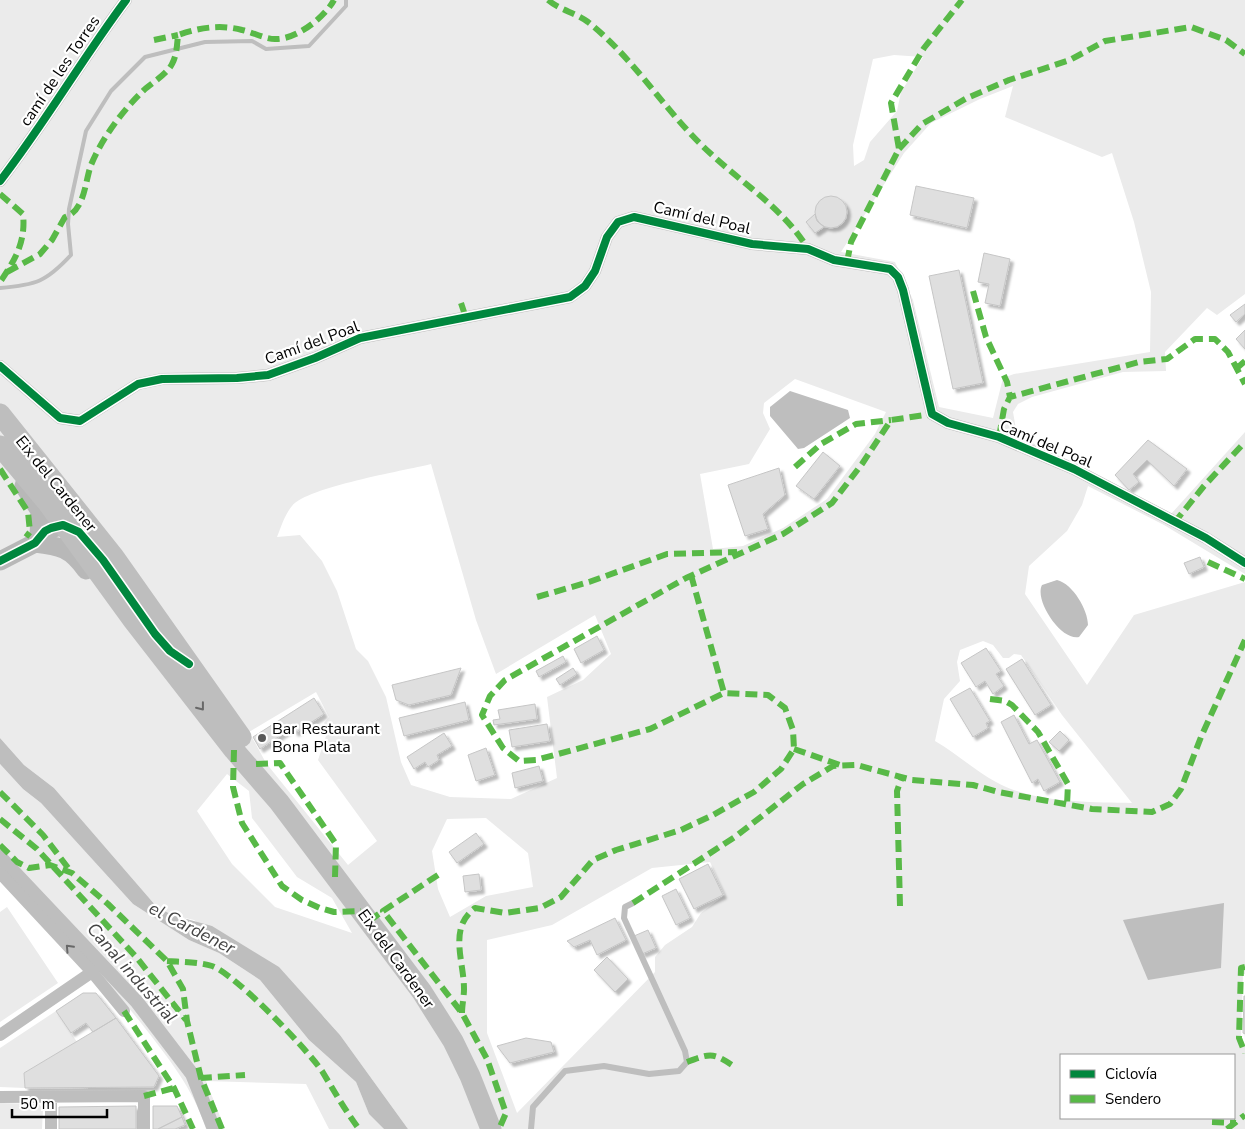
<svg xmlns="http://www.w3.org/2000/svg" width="1245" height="1129" font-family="'Nunito Sans',sans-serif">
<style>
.green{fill:#ebebeb;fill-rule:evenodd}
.water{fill:#bebebe}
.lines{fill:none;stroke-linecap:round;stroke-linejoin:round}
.stream{stroke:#bebebe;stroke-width:4}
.canal{stroke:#bebebe;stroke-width:14}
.building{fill:#dfdfdf;stroke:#c6c6c6;filter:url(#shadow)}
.lane{stroke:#bebebe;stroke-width:6}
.street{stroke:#bebebe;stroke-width:12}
.secondary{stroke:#b8b8b8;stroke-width:19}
.primary{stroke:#bebebe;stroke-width:21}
.quiet{stroke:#58b947;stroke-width:6;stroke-dasharray:12 6;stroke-linecap:butt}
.cycleway-casing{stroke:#fff;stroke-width:11}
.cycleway{stroke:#00873e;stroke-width:8}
.oneway{stroke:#686868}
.poi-dot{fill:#595959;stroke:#fff;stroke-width:2}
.labels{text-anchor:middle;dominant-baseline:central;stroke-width:4.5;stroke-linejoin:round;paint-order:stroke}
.street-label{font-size:16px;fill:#000;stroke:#fff}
.poi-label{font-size:16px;fill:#000;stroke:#fff;text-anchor:start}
.water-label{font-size:18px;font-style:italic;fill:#434343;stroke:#fff}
</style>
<defs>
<filter id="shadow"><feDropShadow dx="3.5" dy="3.5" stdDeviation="1" flood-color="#0004"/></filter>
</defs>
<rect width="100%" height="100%" fill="#fff"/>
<path class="green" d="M0,0H1245V294L1217,315L1207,308L1165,352L1166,371L1123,372L1032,397L1018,404L1013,412L1017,435L1171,514L1245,432V574L1164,525L1088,486L1082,505L1067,531L1029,566L1025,594L1087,685L1134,615L1245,582V974H1243L1241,1037L1245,1045V1129H408L340,1035L324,1017L194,920L172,915L156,906L54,788L24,765L0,738ZM894,55L923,57L901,92L897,111L870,142L864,160L854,166L853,145L873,59ZM1013,86L1005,117L1102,157L1112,153L1134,222L1151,292L1150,352L1014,374L1003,378L993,418L939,407L913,300L895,262L841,252L904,153L931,123L980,99ZM795,379L886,412L875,434L827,499L783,528L743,546L713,549L700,474L749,464L770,429L763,413L764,403ZM431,464L476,620L496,674L595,615L611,654L583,680L547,697L557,778L511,799L450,797L411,785L401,762L386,697L368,661L356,649L337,591L322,561L300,535L277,537C281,527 285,514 292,506C307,487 403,471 431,464ZM983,641L993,645L1003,658H1009L1014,654L1021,655L1062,715L1132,803C1090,802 1033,803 996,782C974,770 956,753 935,741L944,699L960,681L957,662L960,650ZM316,692L329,717L324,723L327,733L318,760L377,841L348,865L266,763L249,732ZM227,774L249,791L252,818L297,877L332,898L352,933L275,907L232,864L197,811ZM486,818L528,853L533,887L486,896L450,917L438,889L432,851L447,819ZM710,862L725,895L701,913L692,927L665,945L655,957V972L517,1113L487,1033V940L552,925L652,868ZM1061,1055H1234V1118H1061Z
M0,764L23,789L41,803L133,904L189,940L219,953L260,980L309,1040L356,1082L369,1114L384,1129H329L306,1084L206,1081L225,1129H206C194,1089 166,1055 141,1023C96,967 48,915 0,862Z
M7,907L58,983L0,1022V912Z
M56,1011L77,1042L24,1073L25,1088L0,1087V1048Z
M0,1103L39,1104L43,1109L42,1129H0Z"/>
<path class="water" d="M790,391L848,410L850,418L804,448L798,449L770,416V407Z
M1057,580C1073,584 1088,610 1088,625L1079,637C1061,641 1034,600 1042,585Z
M0,738L24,765L54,788L156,906L172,915L212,926L279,967L340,1035L408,1129H384L369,1114L356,1082L309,1040L260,980L219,953L189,940L133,904L41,803L23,789L0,764Z
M1224,903L1221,968L1148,980L1123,920Z"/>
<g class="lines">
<path class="stream" d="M0,288C36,285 46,282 71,255L68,224L69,209L86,131L111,91L145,57L205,42L252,41L266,49L309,46L346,6V0"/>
<path class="canal" d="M0,857L137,1002L192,1074L214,1129"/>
</g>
<path class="building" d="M916,186L974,198L967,228L910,215Z
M815 212a16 16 0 1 1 32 0a16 16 0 1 1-32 0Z
M815,214L817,221L824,227L815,233L806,222Z
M984,253L1010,259L1000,306L985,303L989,284L978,282Z
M959,270L983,383L953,389L929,276Z
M1245,304V314L1236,322L1230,315Z
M1245,330V349L1236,339Z
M1148,440L1187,469L1174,486L1147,460L1133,474L1139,482L1129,490L1115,475Z
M823,452L840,466L814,499L796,486Z
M779,468L785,495L763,514L768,529L745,536L728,485Z
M1200,557L1204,567L1189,574L1184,563Z
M597,636L604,650L581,663L574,649Z
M986,648L1001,671L996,674L1004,686L993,694L985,681L976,687L961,663Z
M563,656L566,662L539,677L536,671Z
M1022,659L1051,705L1035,715L1006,669Z
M461,668L451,695L409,705L396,700L392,685Z
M573,668L577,674L560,685L556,679Z
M970,688L990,721L986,723L988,728L973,737L950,699Z
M314,698L324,714L295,733L292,728L260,749L253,737Z
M465,702L469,720L404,736L399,718Z
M535,704L537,719L494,725L493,720L500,719L498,710Z
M1014,715L1029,744L1037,740L1060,782L1044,791L1038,779L1032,783L1001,722Z
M547,724L550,741L512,747L509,730Z
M1060,731L1069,740L1059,751L1049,742Z
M444,733L452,746L437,755L439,760L428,767L425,762L414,769L407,757Z
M486,748L495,775L476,781L468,755Z
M539,766L543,781L515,788L512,773Z
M476,833L484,844L457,863L449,852Z
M708,864L723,895L694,909L679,879Z
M479,874L481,890L465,892L463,876Z
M676,889L690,918L676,925L662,896Z
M615,918L626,940L597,955L590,940L574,947L567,941Z
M648,930L656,948L642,954L634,936Z
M607,957L628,979L615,992L594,970Z
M83,993H96L116,1018L93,1032L86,1023L71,1033L56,1011Z
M1244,996H1245V1034L1243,1033Z
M116,1018L159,1076L154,1087L25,1088L24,1073Z
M526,1038L551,1042L554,1052L510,1063L497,1046Z
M136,1106V1129H59V1107Z
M153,1106H177L182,1117L158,1129H153Z
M182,1117L185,1125L175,1129H158Z"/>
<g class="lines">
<path class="lane" d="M531,1129L533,1107L565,1071L604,1066L649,1074L679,1071L687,1062L685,1051L624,918L625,907L633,903"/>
<path class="street" d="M0,181C45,123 82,59 126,0
M0,366L60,418L80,421L138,384L162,379L237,378L268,375L315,358L360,338L570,297L585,286L595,271L607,237L618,222L634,217L752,244L808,249L834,260L890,269L898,277L903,290L932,414L948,423L999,437L1074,469L1206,538L1245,563
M0,873L92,972L124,1011
M0,1035L92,972
M0,1097L144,1096V1129
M51,1129V1098"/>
<path class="secondary" d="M24,486L40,511L39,537
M35,543C60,546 71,548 86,570
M0,561L35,543L45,531L63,525L79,532L121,586"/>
<path class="primary" d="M0,414L114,557L241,737
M0,446L48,503L133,620L234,750L279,802L422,992L453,1041L470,1076L491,1129"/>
<path class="quiet" d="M548,0C560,10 576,13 588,22C635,59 666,113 710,153C743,184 784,209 808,249
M154,40L178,35
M899,149L922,124L967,98L1009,80L1070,60L1105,41L1191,27L1226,40L1245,54
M0,194L23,214C26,242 15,260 0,282
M847,262L851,242L899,149L891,103L924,48L962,0
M7,272L40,254L52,240L65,217C85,211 85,181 91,165C102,138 123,110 144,90C152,83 167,74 172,64C177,55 177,44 178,35C198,28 220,24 242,30C252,32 265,39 275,39C296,40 325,17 334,0
M973,291L986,337L1007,382L1010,397
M461,303L466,318
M1237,368L1245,361
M999,437L1004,409L1010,397L1139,362L1167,359L1195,339H1215L1228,352L1245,384
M795,467L821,444L856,424L891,420
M0,469L28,512L30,532L26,537
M1174,523L1204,486L1245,442
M1208,562L1245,579
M691,575L724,693
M537,597L589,582L667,554L737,552
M990,699L1005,701L1012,705L1038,732L1068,784L1067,805
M794,749L840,765
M234,750L233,787L242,823L282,886L302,900L320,908L334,912L361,911
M256,764L280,763L336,844L335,877
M0,792L43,835L72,873
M0,819L37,849L137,958L186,1020
M0,845L17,862L29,868L50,865L72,873L108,904L167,961L183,989L187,1021L201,1078
M438,875L383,911L462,1013L487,1059L506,1113L499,1129
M633,903L735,837L803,784L833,766L857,765L912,780L973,785L998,792L1092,809L1152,812L1170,804L1181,789L1201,737L1245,640
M900,906L897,791L902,777
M369,921L383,911
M167,961C181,962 199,962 212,966C235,974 307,1049 322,1071C334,1091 345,1110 359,1129
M1245,967L1241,968L1239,1038L1245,1053
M124,1011L174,1088L193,1129
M462,1013C462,1005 464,997 464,989C464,961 448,928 475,908L505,913L540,908L561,897L593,860L616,850L681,830L713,815L754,792L781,769L794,749L793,730L785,708L768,695L724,693L650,729L536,760L519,761L503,748L482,715L490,696L505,680L686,578L783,534L832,503L862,464L891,420L932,414
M687,1062C711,1053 713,1052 735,1067
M144,1096L174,1088
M1212,1122L1236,1123
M222,1129L201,1078L245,1075
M1227,1129L1245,1115"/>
<defs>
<path id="cycleway" d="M0,181C45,123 82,59 126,0
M0,366L60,418L80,421L138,384L162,379L237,378L268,375L315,358L360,338L570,297L585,286L595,271L607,237L618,222L634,217L752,244L808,249L834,260L890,269L898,277L903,290L932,414L948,423L999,437L1074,469L1206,538L1245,563
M0,561L35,543L45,531L51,528L63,525L79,532L103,560L155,634L170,651L189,664"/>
</defs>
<use href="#cycleway" class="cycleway-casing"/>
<use href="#cycleway" class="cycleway"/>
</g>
<defs><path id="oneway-chevron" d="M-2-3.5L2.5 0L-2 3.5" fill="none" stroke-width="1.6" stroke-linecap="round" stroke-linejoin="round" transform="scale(1.25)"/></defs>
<g class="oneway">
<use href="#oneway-chevron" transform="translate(201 707) rotate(52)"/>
<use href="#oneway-chevron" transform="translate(69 948) rotate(-133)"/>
</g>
<circle class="poi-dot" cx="262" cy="738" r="5"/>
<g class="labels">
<g class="street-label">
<text transform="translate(60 71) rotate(-56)">camí de les Torres</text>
<text transform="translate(702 218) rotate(13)">Camí del Poal</text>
<text transform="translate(312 343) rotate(-20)">Camí del Poal</text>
<text transform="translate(1046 444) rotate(23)">Camí del Poal</text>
<text transform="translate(56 484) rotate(51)">Eix del Cardener</text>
<text transform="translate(396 959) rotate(54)">Eix del Cardener</text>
</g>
<g class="poi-label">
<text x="272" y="729">Bar Restaurant<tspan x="272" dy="18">Bona Plata</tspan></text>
</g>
<g class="water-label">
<text transform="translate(192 928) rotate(27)">el Cardener</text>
<text transform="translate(132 973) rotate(49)">Canal industrial</text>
</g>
</g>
<rect x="1060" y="1054" width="175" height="65" fill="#ffffff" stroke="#999999"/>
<rect x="1070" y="1070" width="25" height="8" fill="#00873e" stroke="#999999"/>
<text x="1105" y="1079" font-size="15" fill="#000000">Ciclovía</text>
<rect x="1070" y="1095" width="25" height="8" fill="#58b947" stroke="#999999"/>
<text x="1105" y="1104" font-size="15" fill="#000000">Sendero</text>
<path d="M12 1109v8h95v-8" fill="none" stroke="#000000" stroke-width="2.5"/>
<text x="20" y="1109" font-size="15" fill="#000000" stroke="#ffffff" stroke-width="4" paint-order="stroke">50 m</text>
</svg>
